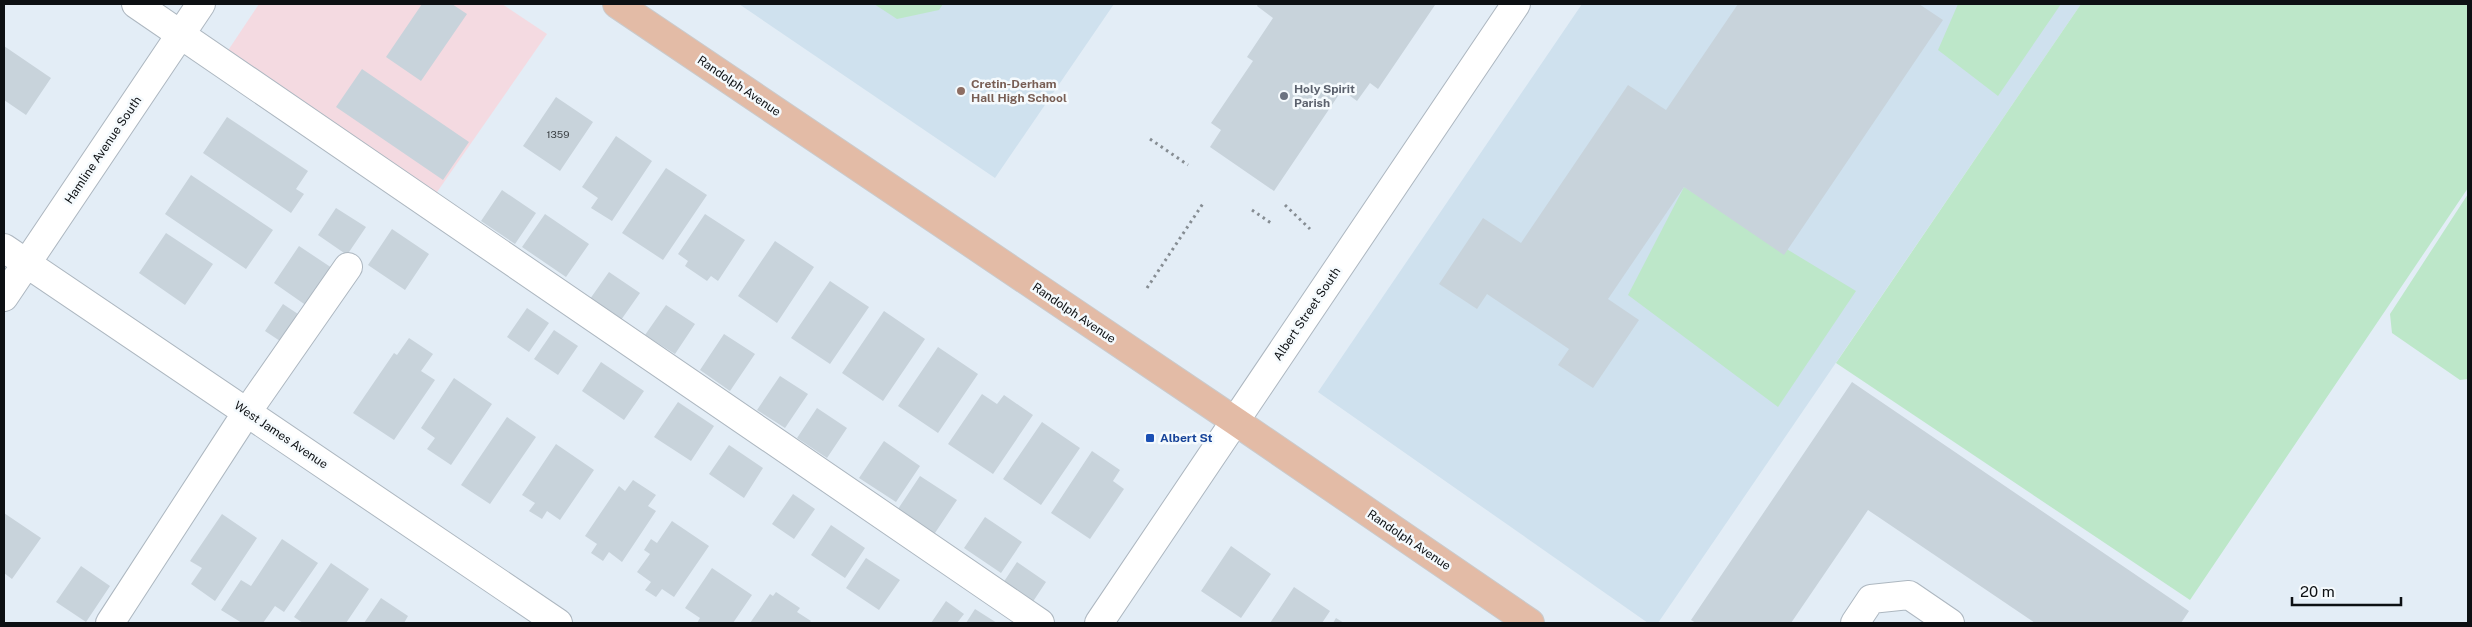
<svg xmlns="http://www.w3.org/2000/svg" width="2472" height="627" font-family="'Public Sans',sans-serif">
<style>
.commercial{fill:#f4dae1}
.built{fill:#cfe1ee}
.green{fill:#bde7c9}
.building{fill:#c8d3db}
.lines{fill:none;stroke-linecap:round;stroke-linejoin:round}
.minor-casing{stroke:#adb7c0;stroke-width:30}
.major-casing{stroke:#cacacb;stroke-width:30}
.path{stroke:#868d93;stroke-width:3;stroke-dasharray:2.5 4;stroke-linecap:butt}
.minor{stroke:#fff;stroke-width:28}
.major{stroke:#e3bba6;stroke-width:28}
.education-dot{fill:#8d6e63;stroke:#f5fafd;stroke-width:2}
.worship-dot{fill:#6b7280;stroke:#f5fafd;stroke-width:2}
.transit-dot{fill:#1a4fb4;stroke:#f5fafd;stroke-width:2}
.labels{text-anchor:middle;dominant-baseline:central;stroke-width:5;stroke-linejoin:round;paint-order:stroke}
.number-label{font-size:10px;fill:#3c4145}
.education-label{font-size:12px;font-weight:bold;fill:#785e54;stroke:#f5fafd;text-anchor:start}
.street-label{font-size:12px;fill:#0d1013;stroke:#f5fafd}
.worship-label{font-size:12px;font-weight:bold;fill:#5b616d;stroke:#f5fafd;text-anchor:start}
.transit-label{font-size:12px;font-weight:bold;fill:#164399;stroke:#f5fafd;text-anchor:start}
</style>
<rect width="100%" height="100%" fill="#e3edf6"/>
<path class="commercial" d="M259,4H502L547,34L435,195L227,52Z"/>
<path class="built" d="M739,4H1114L995,178Z
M1582,4H2081L1658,623H1648L1318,392Z"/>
<path class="green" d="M874,4H943L939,10L897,19Z
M1958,4H2061L1998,96L1938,50Z
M2081,4H2468V188L2190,600L1836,363Z
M1684,187L1856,291L1778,407L1628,295Z
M2468,194V379L2460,380L2392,333L2390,314Z"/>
<path class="building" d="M422,4H452L467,14L421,81L386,57Z
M1258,4L1435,5L1378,89L1370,83L1357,101L1342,90L1274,191L1210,147L1221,130L1211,123L1253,61L1247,57L1273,18L1257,6Z
M1738,4H1919L1943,20L1784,255L1684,187L1608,299L1639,320L1593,388L1558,365L1569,349L1487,294L1477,309L1439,284L1483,218L1521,243L1628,85L1666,110Z
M4,46L51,78L26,115L4,100Z
M362,69L469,142L443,180L336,107Z
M556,97L593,122L560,171L523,146Z
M227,117L308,171L296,189L304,194L291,213L203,153Z
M616,136L652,161L612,221L591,208L598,198L582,187Z
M666,168L707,195L663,260L622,233Z
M191,175L273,230L246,269L165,214Z
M502,190L536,213L515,244L481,221Z
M336,208L366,227L347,255L318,235Z
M545,214L589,244L566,277L522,247Z
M705,214L745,240L718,281L711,276L707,281L685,266L688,261L678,254Z
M392,229L429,254L405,290L368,265Z
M166,233L213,264L185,305L139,273Z
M775,241L814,267L777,323L738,296Z
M299,246L332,268L307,306L274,283Z
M609,272L640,293L621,320L590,299Z
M830,281L869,307L830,364L791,338Z
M283,304L301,316L283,343L265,331Z
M666,305L695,324L675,354L645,335Z
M527,308L549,323L529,352L507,337Z
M884,311L925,339L883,401L842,373Z
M554,330L578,346L558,375L534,359Z
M724,334L755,354L730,391L700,370Z
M409,338L433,354L421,371L435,380L394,440L353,413L394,353L397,355Z
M938,347L978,374L938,433L898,406Z
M601,362L644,391L624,420L582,391Z
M780,376L808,394L785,428L757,410Z
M454,378L492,404L451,465L427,449L435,438L421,428Z
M1852,382L2189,611L2181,623H2035L1868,510L1791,623H1696L1691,620Z
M982,394L997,404L1004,395L1033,415L993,474L948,444Z
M678,402L714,426L691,461L654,437Z
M817,408L847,428L827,458L797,438Z
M507,417L536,437L490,504L461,485Z
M1042,422L1080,448L1041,505L1003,479Z
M884,441L920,466L896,502L859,478Z
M556,444L594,470L560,520L547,511L542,519L529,511L535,503L522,495Z
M729,445L763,468L744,498L709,474Z
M1092,451L1120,470L1113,481L1124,489L1090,539L1051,513Z
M920,476L957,500L933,536L896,512Z
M633,480L656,495L648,506L656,511L622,562L609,552L603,561L591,553L597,544L585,536L619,486L625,491Z
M793,494L815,509L794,539L772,524Z
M4,513L41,538L12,579L4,573Z
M222,514L257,538L215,601L191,584L202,568L190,561Z
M985,517L1022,542L1001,573L964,548Z
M672,521L709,546L674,597L662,589L656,597L645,590L651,582L637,572L650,554L644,550L651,539L657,543Z
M831,525L865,548L845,578L811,555Z
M282,539L318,563L284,612L275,606L263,623H242L221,610L241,580L251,586Z
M1231,546L1271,574L1241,618L1201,591Z
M866,558L900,580L879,610L846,588Z
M1017,562L1046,582L1032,603L1003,583Z
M331,563L369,589L346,623H303L294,617Z
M81,566L110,586L86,622L56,602Z
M712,568L752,595L733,623H697L700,618L685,608Z
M1294,587L1330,611L1322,623H1270Z
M776,592L800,608L797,612L811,621L809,623H750L770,594L773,596Z
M381,598L408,616L404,623H364Z
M946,601L964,614L957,623H931Z
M975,609L997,623H966Z
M1336,618L1344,623H1333Z"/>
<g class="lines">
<defs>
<path id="minor" d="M136,4L1040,623
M4,248L558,623
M4,297L201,4
M110,623L247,412L348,267
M1099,623L1516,4
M1855,623L1871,599L1909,595L1950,623"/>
<path id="major" d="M617,4L1235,421L1530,623"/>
</defs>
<use href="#minor" class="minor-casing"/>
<use href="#major" class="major-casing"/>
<path class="path" d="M1150,139L1188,165
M1285,205L1310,229
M1252,210L1271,223
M1147,288L1204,202"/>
<use href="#minor" class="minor"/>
<use href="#major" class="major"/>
</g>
<circle class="education-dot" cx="961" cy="91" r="5"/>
<circle class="worship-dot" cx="1284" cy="96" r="5"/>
<rect class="transit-dot" x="1145" y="433" width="10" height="10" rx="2.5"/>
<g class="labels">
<g class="number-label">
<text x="558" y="134">1359</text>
</g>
<g class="education-label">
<text x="971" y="84">Cretin-Derham<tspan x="971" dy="14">Hall High School</tspan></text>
</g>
<g class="street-label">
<text transform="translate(739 86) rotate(34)">Randolph Avenue</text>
<text transform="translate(103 150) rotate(-56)">Hamline Avenue South</text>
<text transform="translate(1074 313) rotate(34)">Randolph Avenue</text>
<text transform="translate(1307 314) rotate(-56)">Albert Street South</text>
<text transform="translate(281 435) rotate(34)">West James Avenue</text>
<text transform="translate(1409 540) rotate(34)">Randolph Avenue</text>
</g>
<g class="worship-label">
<text x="1294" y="89">Holy Spirit<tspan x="1294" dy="14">Parish</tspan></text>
</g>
<g class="transit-label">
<text x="1160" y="438">Albert St</text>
</g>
</g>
<rect width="2472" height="627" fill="none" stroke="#0d1013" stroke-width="10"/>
<path d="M2292 597v8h109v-8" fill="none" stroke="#0d1013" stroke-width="2.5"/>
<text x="2300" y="597" font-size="15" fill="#0d1013" stroke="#f5fafd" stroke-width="4" paint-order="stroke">20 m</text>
</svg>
